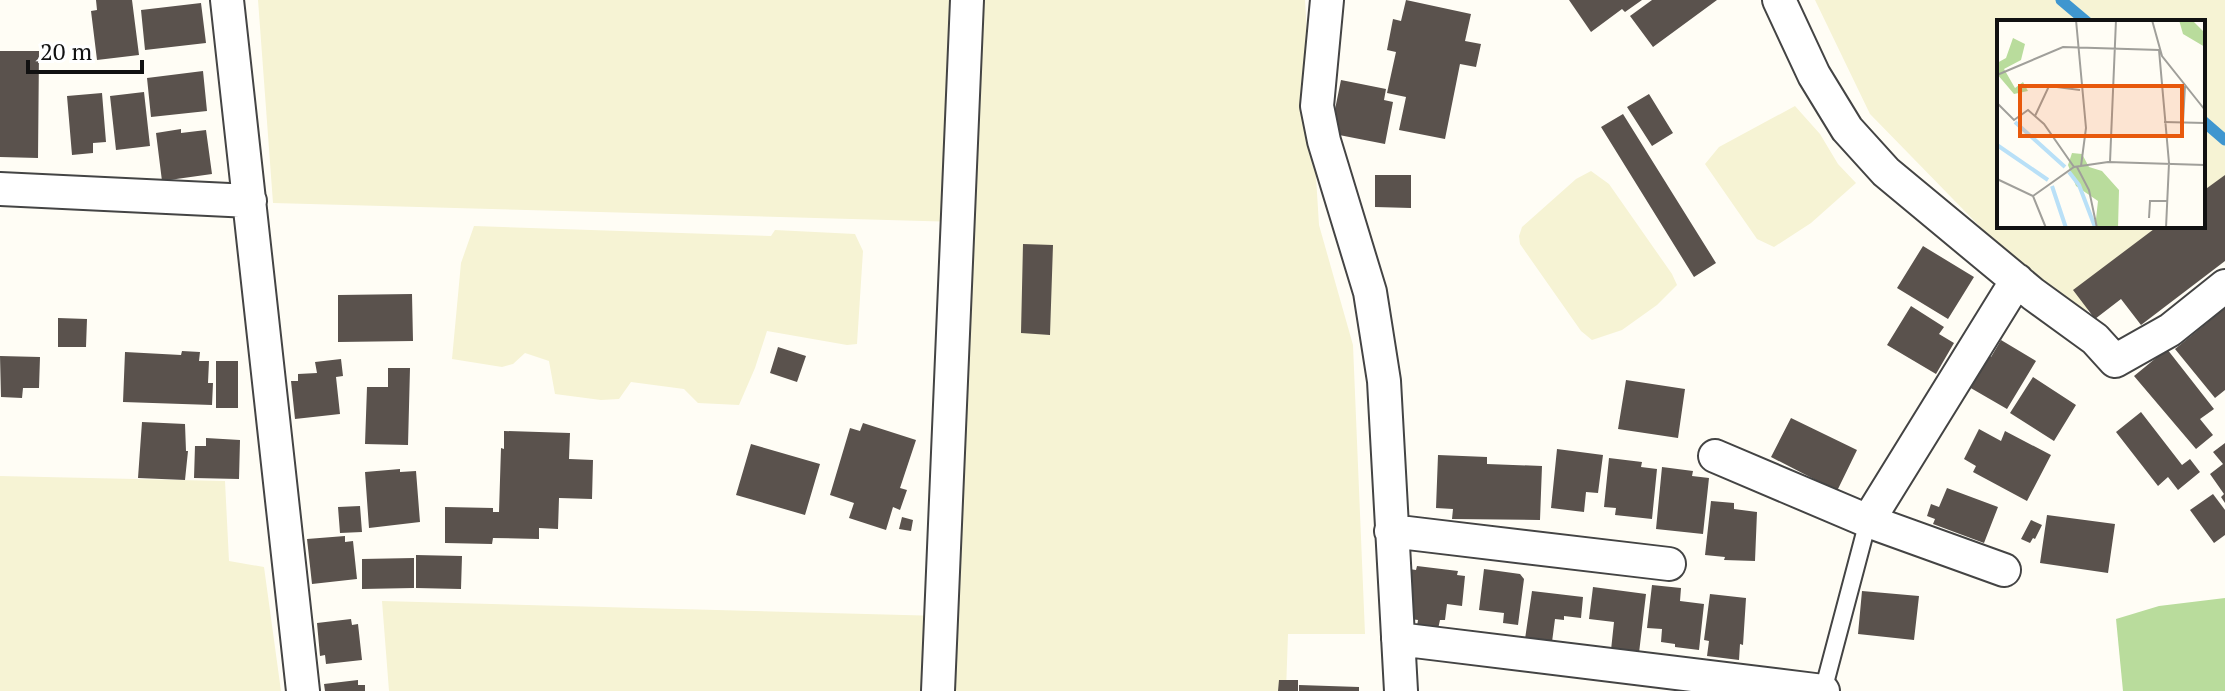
<svg xmlns="http://www.w3.org/2000/svg" width="2225" height="691" font-family="'PT Serif',serif">
<style>
.farmland{fill:#f6f3d4;fill-rule:evenodd}
.forest{fill:#b9dc9c}
.lines{fill:none;stroke-linecap:round;stroke-linejoin:round}
.stream{stroke:#3f96cf;stroke-width:11}
.building{fill:#5a524d}
.service-casing{stroke:#444;stroke-width:20}
.minor-casing{stroke:#444;stroke-width:36}
.service{stroke:#fff;stroke-width:16}
.minor{stroke:#fff;stroke-width:32}
.inset-river{fill:none;stroke:#b9e0f7;stroke-width:4}
.inset-road{fill:none;stroke:#a09f9a;stroke-width:2}
.view{fill:#e8590c;fill-opacity:0.15;stroke:#e8590c;stroke-width:4}
.inset-edge{fill:none;stroke:#111;stroke-width:4}
</style>
<rect width="100%" height="100%" fill="#fffdf5"/>
<path class="farmland" d="M258,0H1305L1319,225L1353,345L1365,634H1288L1286,691H389L382,601L942,616L959,222L273,203Z
M1815,0H2225V216L2072,321L1870,114ZM1999,22H2203V226H1999Z
M1795,106L1820,134L1838,164L1856,183L1811,223L1774,247L1757,239L1705,164L1719,147Z
M1591,171L1609,184L1672,274L1677,285L1657,305L1622,330L1592,340L1581,331L1520,244L1519,236L1522,227L1576,179Z
M474,226L771,236L775,230L855,234L863,251L857,344L847,345L767,331L755,368L739,405L698,403L684,389L631,382L619,399L601,400L555,394L549,361L525,353L513,364L502,367L452,359L461,263Z
M0,476L225,481L229,561L264,567L281,691H0Z"/>
<path class="forest" d="M2225,598V691H2123L2116,619L2159,606Z"/>
<g class="lines">
<path class="stream" d="M2061,0L2087,22
M2203,121L2225,140"/>
</g>
<path class="building" d="M96,0H132L139,55L97,60L91,11L97,10Z
M1406,0L1471,14L1465,41L1481,44L1476,67L1460,64L1445,139L1399,130L1406,97L1387,93L1396,52L1387,50L1393,19L1401,21Z
M1569,0H1642L1625,12L1622,9L1591,32Z
M1652,0H1717L1653,47L1630,16Z
M201,3L206,43L145,50L141,10Z
M0,51H39L38,158L0,157Z
M203,71L207,111L151,117L147,78Z
M1341,80L1386,89L1384,100L1393,102L1385,144L1334,134L1332,124Z
M144,92L150,146L116,150L110,96Z
M102,93L106,142L93,143V153L72,155L67,96Z
M1649,94L1673,133L1652,146L1627,107Z
M1623,114L1716,263L1694,277L1601,127Z
M181,129V133L206,130L212,174L162,181L156,133Z
M1375,175H1411V208L1375,207Z
M2225,175V261L2141,325L2121,299L2095,319L2073,290L2158,226H2203V191Z
M1023,244L1053,245L1050,335L1021,333Z
M1923,246L1974,277L1948,319L1897,288Z
M412,294L413,341L338,342V295Z
M1911,306L1944,327L1939,334L1954,343L1936,374L1887,345Z
M2225,308V390L2215,398L2175,349Z
M58,318L87,319L86,347H58Z
M2001,340L2036,361L2007,409L1969,387L1988,355L1991,357Z
M778,347L806,356L797,382L770,373Z
M2167,349L2214,409L2200,419L2213,435L2196,449L2134,376Z
M182,351L200,352L199,361H209L208,383H213L212,405L123,402L125,352L181,355Z
M0,356L40,357L39,388H23L22,398L1,397Z
M341,359L343,376L336,377L340,414L295,419L291,381H298V374L317,373L315,362Z
M216,361H238V408H216Z
M388,368H410L408,445L365,444L367,387H388Z
M2033,377L2076,405L2054,441L2010,413Z
M1626,380L1685,389L1678,438L1618,429Z
M2141,412L2182,465L2190,459L2200,472L2178,490L2168,477L2158,486L2116,432Z
M1791,418L1857,450L1837,491L1771,457Z
M142,422L185,424L186,451H188L185,480L138,478Z
M863,423L916,440L900,488L907,490L900,510L893,507L886,530L849,518L854,503L830,495L850,428L860,431Z
M1979,429L2001,441L2005,431L2051,455L2027,501L1973,472L1976,466L1964,459Z
M504,431L570,433L569,459L593,460L592,499L559,498L558,529L539,528V539L493,538L492,544L445,543V507L493,508V512H499L501,448L504,449Z
M206,438L240,440L239,479L194,478L195,446H206Z
M2225,443V503L2221,497L2224,494L2210,474L2223,464L2213,452Z
M751,444L820,464L805,515L736,495Z
M1557,449L1603,455L1598,493L1586,492L1584,512L1551,508Z
M1438,455L1487,457V464L1542,466L1540,520L1452,519L1453,509L1436,508Z
M1609,458L1642,462L1641,467L1657,469L1652,519L1615,515L1616,508L1604,507Z
M1662,467L1693,471L1692,476L1709,478L1703,534L1656,529Z
M400,469V472L416,471L420,522L369,528L365,472Z
M1947,488L1998,507L1984,543L1933,524L1935,519L1927,516L1931,504L1939,507Z
M2213,494L2225,510V535L2214,543L2190,510Z
M1711,501L1734,503V509L1757,512L1755,561L1724,560L1725,557L1705,555Z
M360,506L362,532L340,533L338,507Z
M2047,515L2115,524L2108,573L2040,563Z
M902,517L913,520L911,531L899,529Z
M2031,520L2042,525L2035,539L2033,538L2030,543L2021,539Z
M345,536V542L353,541L357,579L312,584L307,539Z
M416,555L462,556L461,589L416,588Z
M414,558V588L362,589V559Z
M1417,566L1458,571L1457,575L1465,576L1462,606L1447,604L1445,620H1440L1438,629L1417,626L1418,620L1410,619L1409,569L1416,570Z
M1484,569L1520,574L1524,579L1518,625L1503,623L1504,613L1479,610Z
M1652,585L1681,588L1680,601L1704,604L1699,650L1675,647V644L1661,642L1662,629L1647,628Z
M1593,587L1646,594L1639,653L1611,650L1614,622L1589,619Z
M1532,591L1583,597L1581,618L1564,616V620L1555,619L1552,642L1525,639Z
M1862,591L1919,596L1914,640L1858,634Z
M1710,594L1746,598L1743,645L1740,644L1739,660L1707,656L1709,641L1704,640Z
M351,619L352,625L358,624L362,660L326,664L325,655L320,656L317,623Z
M358,680V685H365V691H325L324,684Z
M1279,680H1298V691H1278Z
M1299,685L1359,687V691H1299Z"/>
<g class="lines">
<defs>
<path id="service" d="M1823,691L1868,521"/>
<path id="minor" d="M227,0L303,691
M1327,0L1317,106L1324,141L1370,292L1384,381L1401,691
M1779,0L1814,75L1847,129L1886,172L2033,294L2095,339L2115,361L2170,330L2225,286
M0,189L250,201
M1715,456L1868,521L2004,570
M1868,521L2017,280
M1391,531L1669,564
M1398,639L1823,691
M938,691L967,0"/>
</defs>
<use href="#service" class="service-casing"/>
<use href="#minor" class="minor-casing"/>
<use href="#service" class="service"/>
<use href="#minor" class="minor"/>
</g>
<g transform="translate(1997 20)">
<rect width="208" height="208" fill="#fffdf5"/>
<path d="M182,0L196,1L208,13V27L186,14ZM16,18L28,24L24,40L7,49L18,68L26,62L31,71L17,74L0,54V43L9,38ZM75,133L85,134L92,147L105,151L122,170L121,208H98L101,181L79,166L71,145Z" fill="#b9dc9c"/>
<path class="inset-river" d="M18,102L68,147M0,125L51,160M72,152L82,165L98,207M55,166L69,208"/>
<path class="inset-road" d="M79,0L89,108L84,146M155,0L165,36L208,90M0,55L66,27L162,30L172,143L169,208M0,83L17,100L31,90L47,104L77,147M38,96L52,66L83,70M167,102L208,103M186,102L188,66M113,142L119,0M80,147L92,170L100,208M0,159L36,176L49,208M36,176L77,147L111,142L208,145M152,198L153,181H170"/>
<path class="view" d="M23,66H185V116H23Z"/>
<rect width="208" height="208" class="inset-edge"/>
</g>
<path d="M28 60v12h114v-12" fill="none" stroke="#111111" stroke-width="4"/>
<text x="40" y="60" font-size="24" fill="#111111" stroke="#ffffff" stroke-width="6" paint-order="stroke">20 m</text>
</svg>
